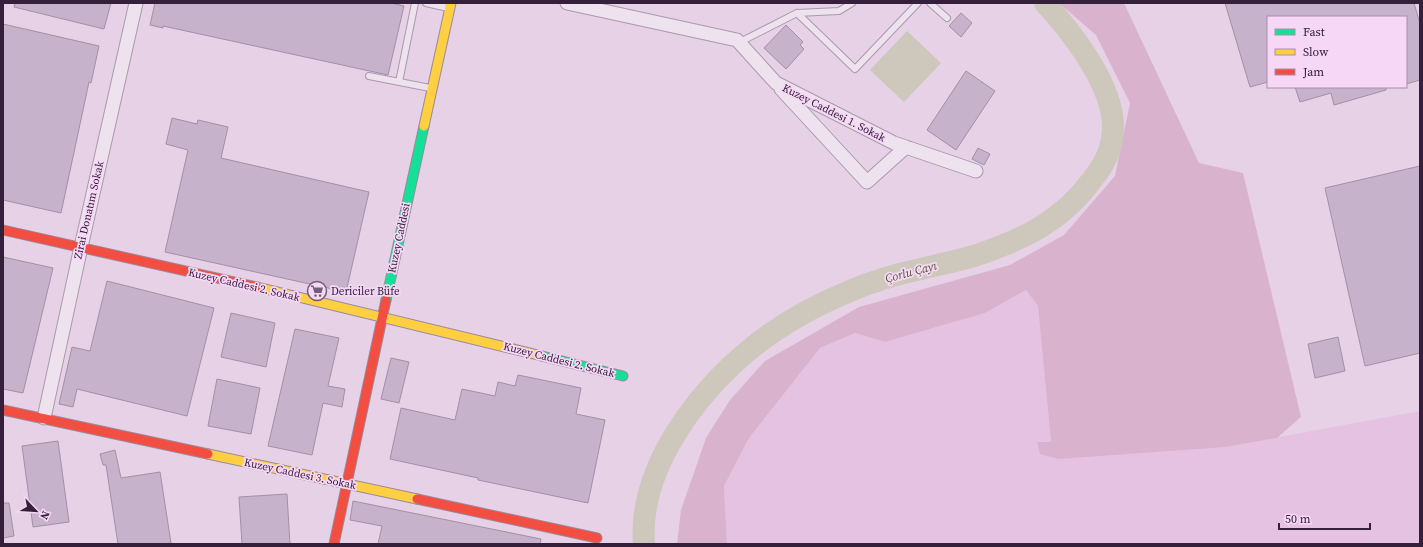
<svg xmlns="http://www.w3.org/2000/svg" width="1423" height="547" font-family="'Source Serif 4',serif">
<style>
.farmland{fill:#e5c2e2}
.green{fill:#d9b3cd}
.water{fill:#cec7bb}
.lines{fill:none;stroke-linecap:round;stroke-linejoin:round}
.river{stroke:#cec7bb;stroke-width:22}
.building{fill:#c6b2ca;stroke:#a290a7}
.lane-casing{stroke:#aa99ac;stroke-width:8}
.street-casing{stroke:#aa99ac;stroke-width:15}
.fast-casing{stroke:#9a899b;stroke-width:11}
.slow-casing{stroke:#9a899b;stroke-width:11}
.jam-casing{stroke:#9a899b;stroke-width:11}
.lane{stroke:#eee2ee;stroke-width:6}
.street{stroke:#eee2ee;stroke-width:13}
.fast{stroke:#16e098;stroke-width:9}
.slow{stroke:#ffcf43;stroke-width:9}
.jam{stroke:#f24e42;stroke-width:9}
.labels{text-anchor:middle;dominant-baseline:central;stroke-width:3.5;stroke-linejoin:round;paint-order:stroke}
.street-label{font-size:11px;fill:#35203c;stroke:#f6d7f6}
.poi-label{font-size:11px;fill:#35203c;stroke:#f6d7f6;text-anchor:start}
.water-label{font-size:12px;font-style:italic;fill:#525b2f;stroke:#f6d7f6}
</style>
<rect width="100%" height="100%" fill="#e6d1e6"/>
<path class="farmland" d="M1026,290L1038,306L1051,442H1037L1225,447L1420,411V544H727L724,486L749,438L820,348L855,333L885,342L985,313Z"/>
<path class="green" d="M1059,3H1124L1199,163L1243,173L1301,417L1277,438L1225,447L1058,459L1040,454L1037,442H1051L1038,306L1026,290L985,313L885,342L855,333L820,348L749,438L724,486L727,544H677L681,510L706,438L730,400L765,361L859,307L1010,265L1064,235L1115,176L1130,103L1096,35Z"/>
<path class="water" d="M907,31L941,63L904,102L870,70Z"/>
<g class="lines">
<path class="river" d="M644,544C638,468 698,391 754,346C783,323 816,305 850,291C873,281 897,274 921,269C940,264 959,261 977,255C1024,239 1062,221 1092,180C1108,160 1116,141 1112,115C1106,77 1071,31 1045,3"/>
</g>
<path class="building" d="M15,3H111L104,29L14,7Z
M155,3H391L404,6L388,75L163,26V28L150,25Z
M1225,3H1414L1420,24V80L1406,84V17H1268V82L1250,87Z
M961,13L972,23L961,37L949,26Z
M3,24L99,46L91,83L89,82L61,213L3,200Z
M786,25L803,42L800,45L804,49L786,69L764,48Z
M966,71L995,91L956,150L927,130Z
M1295,87H1386V90L1334,105L1331,93L1300,102Z
M172,118L197,124L198,120L228,127L221,158L369,192L346,292L165,252L188,150L166,144Z
M978,148L990,154L984,165L972,159Z
M1420,166V353L1365,366L1325,188Z
M3,257L53,268L23,393L3,389Z
M107,281L214,308L187,416L77,389L73,407L59,404L72,347L90,351Z
M231,313L275,323L266,367L221,357Z
M295,329L339,338L328,386L345,389L342,407L323,403L312,455L268,446Z
M1338,337L1345,371L1315,378L1308,344Z
M391,358L409,362L399,403L381,399Z
M518,375L581,388L576,414L605,420L588,503L478,480V478L390,459L401,408L455,420L462,389L495,396L498,382L515,386Z
M217,379L260,388L251,434L208,426Z
M58,441L69,522L33,527L22,446Z
M115,450L121,478L160,472L171,543L162,544H118L106,465H103L100,454Z
M287,494L290,544H242L239,497Z
M353,501L541,539L540,544H378L382,526L350,520Z
M3,503H9L14,536L3,538Z"/>
<g class="lines">
<defs>
<path id="lane" d="M426,3L448,8
M930,3L947,18
M797,13L855,69L918,3
M740,42L797,13L839,11L852,3
M369,76L430,88
M399,82L415,3"/>
<path id="street" d="M567,3L737,40L776,83L894,143L976,171
M781,89L867,182L906,147
M44,418L81,247L136,3"/>
<path id="fast" d="M386,300L424,126
M542,356L623,376"/>
<path id="slow" d="M424,126L451,3
M257,287L542,356
M208,454L417,499"/>
<path id="jam" d="M3,230L257,287
M3,410L208,454
M417,499L597,538
M334,544L386,300"/>
</defs>
<use href="#lane" class="lane-casing"/>
<use href="#street" class="street-casing"/>
<use href="#fast" class="fast-casing"/>
<use href="#slow" class="slow-casing"/>
<use href="#jam" class="jam-casing"/>
<use href="#lane" class="lane"/>
<use href="#street" class="street"/>
<use href="#fast" class="fast"/>
<use href="#slow" class="slow"/>
<use href="#jam" class="jam"/>
</g>
<defs>
<symbol id="supermarket-ring" viewBox="-11 -11 22 22"><circle r="9.5" fill="#f6d7f6" stroke="#735e78" stroke-width="1.5"/><path d="M-6-5.5h2.5l.6 2H6L4.5 2H-2.5L-4.4-4H-6ZM-1.5 3.2a1.3 1.3 0 1 0 .1 0ZM3 3.2a1.3 1.3 0 1 0 .1 0Z" fill="#735e78"/></symbol>
</defs>
<g fill-rule="evenodd">
<use href="#supermarket-ring" x="306" y="280" width="22" height="22"/>
</g>
<g class="labels">
<g class="street-label">
<text transform="translate(834 113) rotate(27)">Kuzey Caddesi 1. Sokak</text>
<text transform="translate(89 210) rotate(-77)">Zirai Donatım Sokak</text>
<text transform="translate(399 238) rotate(-78)">Kuzey Caddesi</text>
<text transform="translate(244 285) rotate(13)">Kuzey Caddesi 2. Sokak</text>
<text transform="translate(559 360) rotate(14)">Kuzey Caddesi 2. Sokak</text>
<text transform="translate(300 474) rotate(12)">Kuzey Caddesi 3. Sokak</text>
</g>
<g class="poi-label">
<text x="331" y="291">Dericiler Büfe</text>
</g>
<g class="water-label">
<text transform="translate(911 272) rotate(-15)">Çorlu Çayı</text>
</g>
</g>
<rect width="1423" height="547" fill="none" stroke="#35203c" stroke-width="8"/>
<rect x="1267" y="16" width="140" height="72" fill="#f6d7f6" stroke="#a98eac"/>
<rect x="1275" y="29" width="20" height="6" fill="#16e098" stroke="#a98eac"/>
<text x="1303" y="36" font-size="12" fill="#35203c">Fast</text>
<rect x="1275" y="49" width="20" height="6" fill="#ffcf43" stroke="#a98eac"/>
<text x="1303" y="56" font-size="12" fill="#35203c">Slow</text>
<rect x="1275" y="69" width="20" height="6" fill="#f24e42" stroke="#a98eac"/>
<text x="1303" y="76" font-size="12" fill="#35203c">Jam</text>
<g transform="translate(36 511) rotate(115)" stroke="#f6d7f6" stroke-width="3" paint-order="stroke">
<path d="M0-3L7 15L0 10L-7 15Z" fill="#35203c"/>
<text y="-6" font-size="11" font-weight="bold" text-anchor="middle" fill="#35203c">N</text>
</g>
<path d="M1279 523v6h91v-6" fill="none" stroke="#35203c" stroke-width="2"/>
<text x="1285" y="523" font-size="12" fill="#35203c" stroke="#f6d7f6" stroke-width="3" paint-order="stroke">50 m</text>
</svg>
